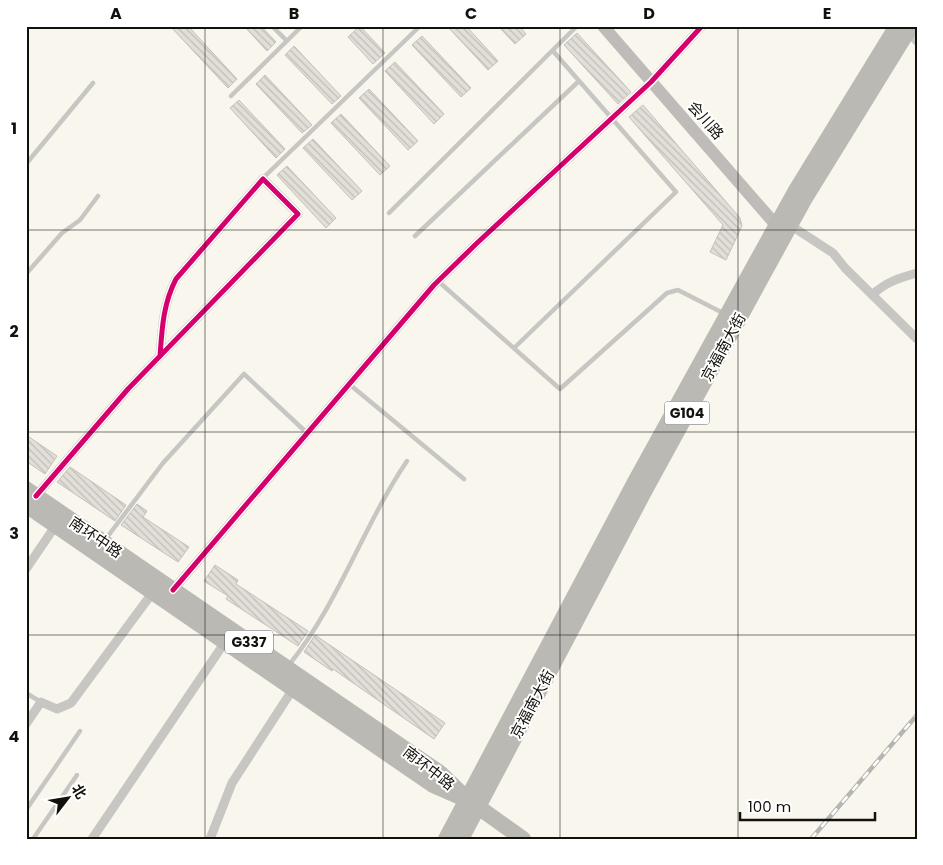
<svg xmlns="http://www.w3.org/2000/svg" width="943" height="865" font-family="Poppins,'Noto Sans SC',sans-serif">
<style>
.building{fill:url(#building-back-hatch);stroke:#c3c1ba}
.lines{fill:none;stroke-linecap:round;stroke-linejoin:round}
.lane{stroke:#c7c6c3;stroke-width:4.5}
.street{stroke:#c7c6c3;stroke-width:9}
.secondary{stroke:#bebbb8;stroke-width:12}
.highway{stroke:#bbb9b4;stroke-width:16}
.rail-casing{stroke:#b6b5b1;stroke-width:4.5}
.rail{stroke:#fff;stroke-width:2.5;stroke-dasharray:8;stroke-linecap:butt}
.cycleway-casing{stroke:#fff;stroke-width:8}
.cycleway{stroke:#d6006c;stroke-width:5}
.grid{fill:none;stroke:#12110b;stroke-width:1;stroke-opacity:0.55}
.labels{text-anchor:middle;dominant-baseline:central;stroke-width:4;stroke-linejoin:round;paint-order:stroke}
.shield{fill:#fff;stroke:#595854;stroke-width:1}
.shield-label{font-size:14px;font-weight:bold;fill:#12110b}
.street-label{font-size:15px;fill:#12110b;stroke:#fff}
.neatline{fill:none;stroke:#12110b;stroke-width:2}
.grid-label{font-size:16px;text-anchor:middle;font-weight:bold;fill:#12110b}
</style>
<defs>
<pattern id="building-back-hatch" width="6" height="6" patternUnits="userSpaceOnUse" patternTransform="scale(1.25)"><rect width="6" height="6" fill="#e1dfd8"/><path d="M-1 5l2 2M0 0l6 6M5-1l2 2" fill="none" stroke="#c0beb8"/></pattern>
</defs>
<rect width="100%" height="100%" fill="#f9f6ee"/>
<path class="building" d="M170,26H188L237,79L228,88Z
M244,26H261L276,42L267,51Z
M360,26L385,53L373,64L348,37Z
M447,26H466L498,61L488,70Z
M498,26H519L526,34L515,44Z
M577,33L631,92L618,104L564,45Z
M422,36L471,88L461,97L412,45Z
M294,46L341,96L332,104L285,55Z
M395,62L444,114L434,124L385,71Z
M265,75L312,125L302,133L256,84Z
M369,89L418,141L408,150L359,98Z
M239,100L285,149L276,158L230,108Z
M643,105L740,218L742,226L726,260L710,252L723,225L629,117Z
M341,114L390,166L380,175L331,123Z
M313,139L362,191L352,200L303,148Z
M287,166L336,218L326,228L277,175Z
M26,435L57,456L45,474L26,461Z
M70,467L126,505L115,521L57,482Z
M137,504L147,511L143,517L189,547L178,562L121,525Z
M215,565L238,580L236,584L308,631L298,646L226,599L228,596L204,581Z
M315,635L445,723L434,739L333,669L332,671L304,652Z"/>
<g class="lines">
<path class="lane" d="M272,26L287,41
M231,96L302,26
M26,164L93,83
M263,178L420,26
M389,213L577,26
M415,236L579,81
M26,274L62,233L80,220L98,196
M438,281L560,389L667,293L678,290L723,313
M514,348L676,192L553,51
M349,384L464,479
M105,540L163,463L244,374L307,433
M289,665C339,603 363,526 407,461
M26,693L41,702
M26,810L80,731
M33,839L77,775"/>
<path class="street" d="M908,32L917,41
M790,225L833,253L845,268L917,339
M872,295C886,282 899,278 917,273
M36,496L128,389L298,214L263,179L176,279C163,304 162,329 160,356
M26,569L56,525
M173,590L434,285L476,244L651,82L702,26
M26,724L41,702L57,709L71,703L153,592
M92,839L225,642
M210,839L232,783L293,689"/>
<path class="secondary" d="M603,26L782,232"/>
<path class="highway" d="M26,489L440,773L467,799L523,839
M26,505L433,785L458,796
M446,839L635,482L795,192L897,26
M461,839L646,488L805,198L911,26"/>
<defs>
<path id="rail" d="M811,839L917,715"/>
</defs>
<use href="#rail" class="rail-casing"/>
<use href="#rail" class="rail"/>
<defs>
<path id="cycleway" d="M36,496L128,389L298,214L263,179L176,279C163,304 162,329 160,356
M173,590L434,285L476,244L651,82L702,26"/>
</defs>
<use href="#cycleway" class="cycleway-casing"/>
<use href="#cycleway" class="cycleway"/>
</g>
<path class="grid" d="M205,26V839M383,26V839M560,26V839M738,26V839M26,230H917M26,432H917M26,635H917"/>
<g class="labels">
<g class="shield">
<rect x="664.5" y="401.5" width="45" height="23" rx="4"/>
<rect x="225" y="630.5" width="48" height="23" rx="4"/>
</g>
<g class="shield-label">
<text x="687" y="413">G104</text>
<text x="249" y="642">G337</text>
</g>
<g class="street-label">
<text transform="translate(706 120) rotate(49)">会川路</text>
<text transform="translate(723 347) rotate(-61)">京福南大街</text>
<text transform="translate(96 537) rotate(34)">南环中路</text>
<text transform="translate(532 704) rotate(-62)">京福南大街</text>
<text transform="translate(429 768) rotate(38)">南环中路</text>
</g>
</g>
<rect width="943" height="865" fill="none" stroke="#ffffff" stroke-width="55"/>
<g transform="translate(68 798) rotate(59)" stroke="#ffffff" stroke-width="4" paint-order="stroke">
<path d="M0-4L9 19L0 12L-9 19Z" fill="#12110b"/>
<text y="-8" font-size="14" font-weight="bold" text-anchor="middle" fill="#12110b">北</text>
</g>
<path d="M740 812v8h135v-8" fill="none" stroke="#12110b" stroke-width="2.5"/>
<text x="748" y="812" font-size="15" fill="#12110b" stroke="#ffffff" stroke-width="4" paint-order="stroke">100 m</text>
<rect x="28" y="28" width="888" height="810" class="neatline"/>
<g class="grid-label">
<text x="116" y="19">A</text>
<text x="294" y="19">B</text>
<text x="471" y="19">C</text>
<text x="649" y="19">D</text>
<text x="827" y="19">E</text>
<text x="14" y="134">1</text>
<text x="14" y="337">2</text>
<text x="14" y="539">3</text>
<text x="14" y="742">4</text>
</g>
</svg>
